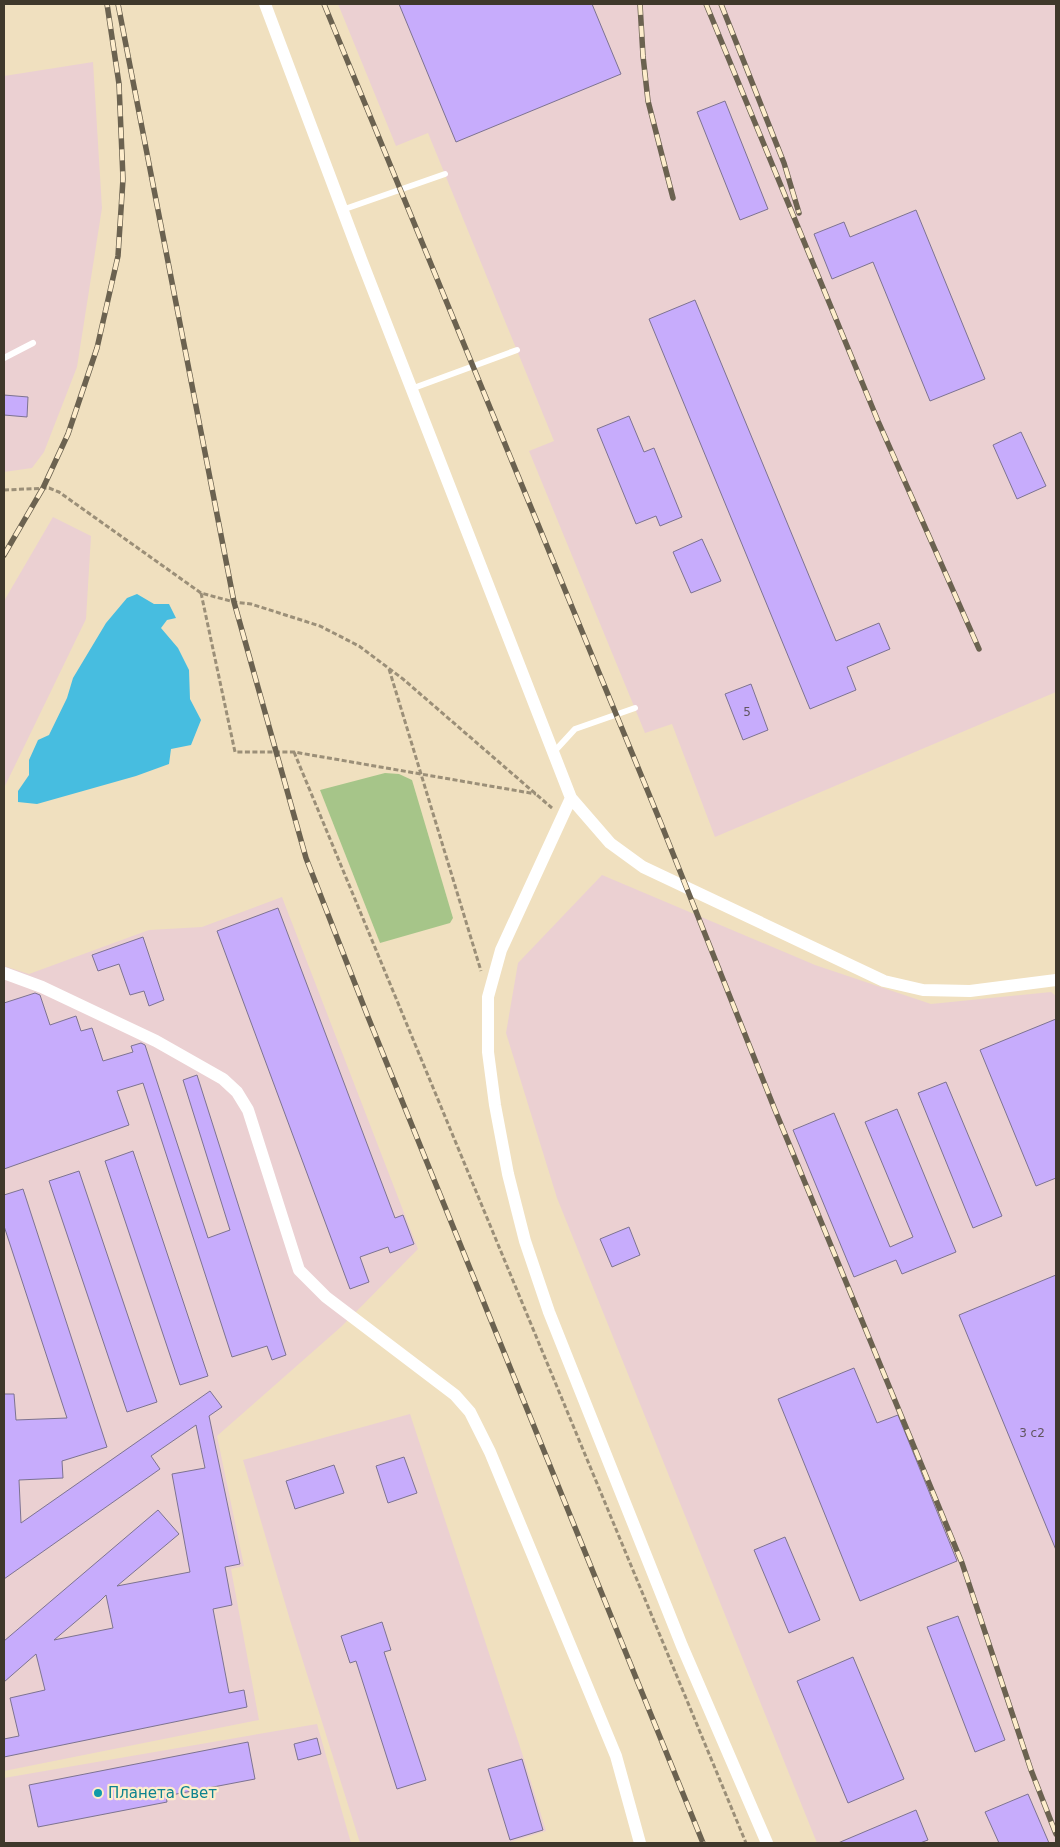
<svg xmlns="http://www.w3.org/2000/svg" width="1060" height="1847" font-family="'DejaVu Sans',sans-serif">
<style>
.industrial{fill:#ebd0d2}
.green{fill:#a6c589}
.water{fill:#47bde0}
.building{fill:#c7acfc;stroke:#7d7391;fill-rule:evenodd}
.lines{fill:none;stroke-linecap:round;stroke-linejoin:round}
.path{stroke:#9b8f78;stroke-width:3;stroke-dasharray:5 2.5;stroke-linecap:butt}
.service{stroke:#fff;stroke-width:6}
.minor{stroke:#fff;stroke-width:12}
.rail-casing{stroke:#6b6250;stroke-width:5.5}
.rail{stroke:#feedcc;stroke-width:4;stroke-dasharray:11;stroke-linecap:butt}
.culture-dot{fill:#0f9aa8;stroke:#feedcc;stroke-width:2}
.labels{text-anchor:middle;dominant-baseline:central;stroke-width:4.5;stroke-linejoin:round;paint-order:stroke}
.number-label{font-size:12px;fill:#61555f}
.culture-label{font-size:15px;fill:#0d838f;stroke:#feedcc;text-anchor:start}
</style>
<rect width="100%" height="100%" fill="#f0e0bf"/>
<path class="industrial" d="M338,4H1056V692L715,837L672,724L645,733L529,451L554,441L428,133L396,146Z
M93,62L102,208L77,367L44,452L32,468L4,472V76Z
M53,517L91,536L86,619L4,788V601Z
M602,875L815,965L931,1004L1051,992L1056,996V1843H817L557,1198L506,1033L518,963Z
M282,897L418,1249L342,1326L217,1436L244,1566L231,1569L259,1720L4,1771V966L29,974L149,930L202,927Z
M410,1414L524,1759L546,1831L507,1843H360L290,1620L243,1460Z
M317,1724L351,1843H4V1778Z"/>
<path class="green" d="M385,773L399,774L412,780L453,918L450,923L380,943L320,790Z"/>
<path class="water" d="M137,594L154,604H169L176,618L167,620L161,628L178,648L189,670L190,699L201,720L191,745L171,749L169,764L136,776L37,804L18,802V791L29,775V760L38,740L49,735L67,698L73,678L106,623L127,598Z"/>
<path class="building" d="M399,4H592L621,74L456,142Z
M725,101L768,209L740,220L697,112Z
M916,210L985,379L930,401L873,262L832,279L814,234L844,222L850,237Z
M695,300L836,641L879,623L890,649L847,667L856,690L810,709L649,319Z
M4,395L28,397L27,417L4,415Z
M629,416L644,452L654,448L682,517L660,526L656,516L636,524L597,429Z
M1021,432L1046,486L1017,499L993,445Z
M702,539L721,581L691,593L673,552Z
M751,684L768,730L743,740L725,694Z
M278,908L395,1218L403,1215L414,1244L390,1253L388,1247L360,1257L369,1282L350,1289L217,931Z
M143,937L164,1000L149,1006L144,991L130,995L119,964L98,971L92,955Z
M35,993L40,995L50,1025L76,1016L81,1031L92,1028L103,1061L133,1052L131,1046L141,1043L145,1045L208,1238L230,1230L183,1080L197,1075L286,1355L272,1360L267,1346L232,1357L143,1083L117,1091L129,1125L4,1169V1003Z
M1056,1019V1178L1036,1186L980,1050Z
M946,1082L1002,1216L973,1228L918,1093Z
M897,1109L956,1252L902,1274L896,1260L854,1277L793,1130L834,1113L890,1247L913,1237L865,1122Z
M133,1151L208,1376L180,1385L105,1161Z
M79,1171L157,1402L127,1412L49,1181Z
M23,1189L107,1447L62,1461L63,1478L19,1480L21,1523L210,1391L222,1407L209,1416L240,1564L225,1567L232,1605L213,1609L229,1693L244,1690L247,1707L4,1757V1739L19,1736L10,1698L45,1690L36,1654L4,1682V1641L158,1510L179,1534L117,1586L190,1572L172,1474L205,1468L196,1425L151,1456L160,1469L4,1579V1394H14L16,1420L67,1418L4,1226V1195ZM106,1595L113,1628L54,1640L100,1601Z
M629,1227L640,1255L612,1267L600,1239Z
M1056,1275V1550L959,1315Z
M854,1368L877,1423L898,1415L957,1561L860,1601L778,1399Z
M404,1457L417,1493L388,1503L376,1466Z
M334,1465L344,1493L295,1509L286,1481Z
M785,1537L820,1620L789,1633L754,1550Z
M958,1616L1005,1740L975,1752L927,1627Z
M382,1622L391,1650L384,1652L426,1780L397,1789L356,1661L350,1663L341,1636Z
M853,1657L904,1779L848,1803L797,1681Z
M317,1738L321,1754L298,1760L294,1744Z
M248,1742L255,1779L166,1796L167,1802L38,1827L29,1785Z
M522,1759L543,1830L510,1840L488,1769Z
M1028,1794L1049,1843H999L985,1812Z
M916,1810L928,1840L920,1843H838Z"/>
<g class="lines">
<path class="path" d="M4,490L49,488L59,492L201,593L234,602L251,604L320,626L359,646L403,679L552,808
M201,593L235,752H294L536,794
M389,669L481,971
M294,752L746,1843"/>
<path class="service" d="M342,210L445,174
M4,358L33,343
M411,389L517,350
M553,753L575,729L635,708"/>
<path class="minor" d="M265,4L361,259L571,798L610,843L643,867L884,981L923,990L970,991L1056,980
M571,798L501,950L488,997V1052L495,1105L508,1174L525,1241L549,1312L682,1646L767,1843
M4,973L42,987L156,1041L223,1079L237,1092L248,1110L299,1270L326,1297L455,1395L470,1412L490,1452L616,1756L640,1843"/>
<defs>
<path id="rail" d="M118,4L234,602L306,858L368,1017L703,1843
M324,4L660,821L775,1110L962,1563L1031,1770L1056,1834
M640,4L643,56L648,101L673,198
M706,4L878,421L979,649
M721,4L784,163L799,213
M4,555L43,488L68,434L97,348L118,256L123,179L119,84L107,4"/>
</defs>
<use href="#rail" class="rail-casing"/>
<use href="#rail" class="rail"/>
</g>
<circle class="culture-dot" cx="98" cy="1793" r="5"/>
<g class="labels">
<g class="number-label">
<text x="747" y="712">5</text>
<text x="1032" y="1433">3 с2</text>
</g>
<g class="culture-label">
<text x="108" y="1793">Планета Свет</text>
</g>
</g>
<rect width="1060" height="1847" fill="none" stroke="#3f382b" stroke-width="10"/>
</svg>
